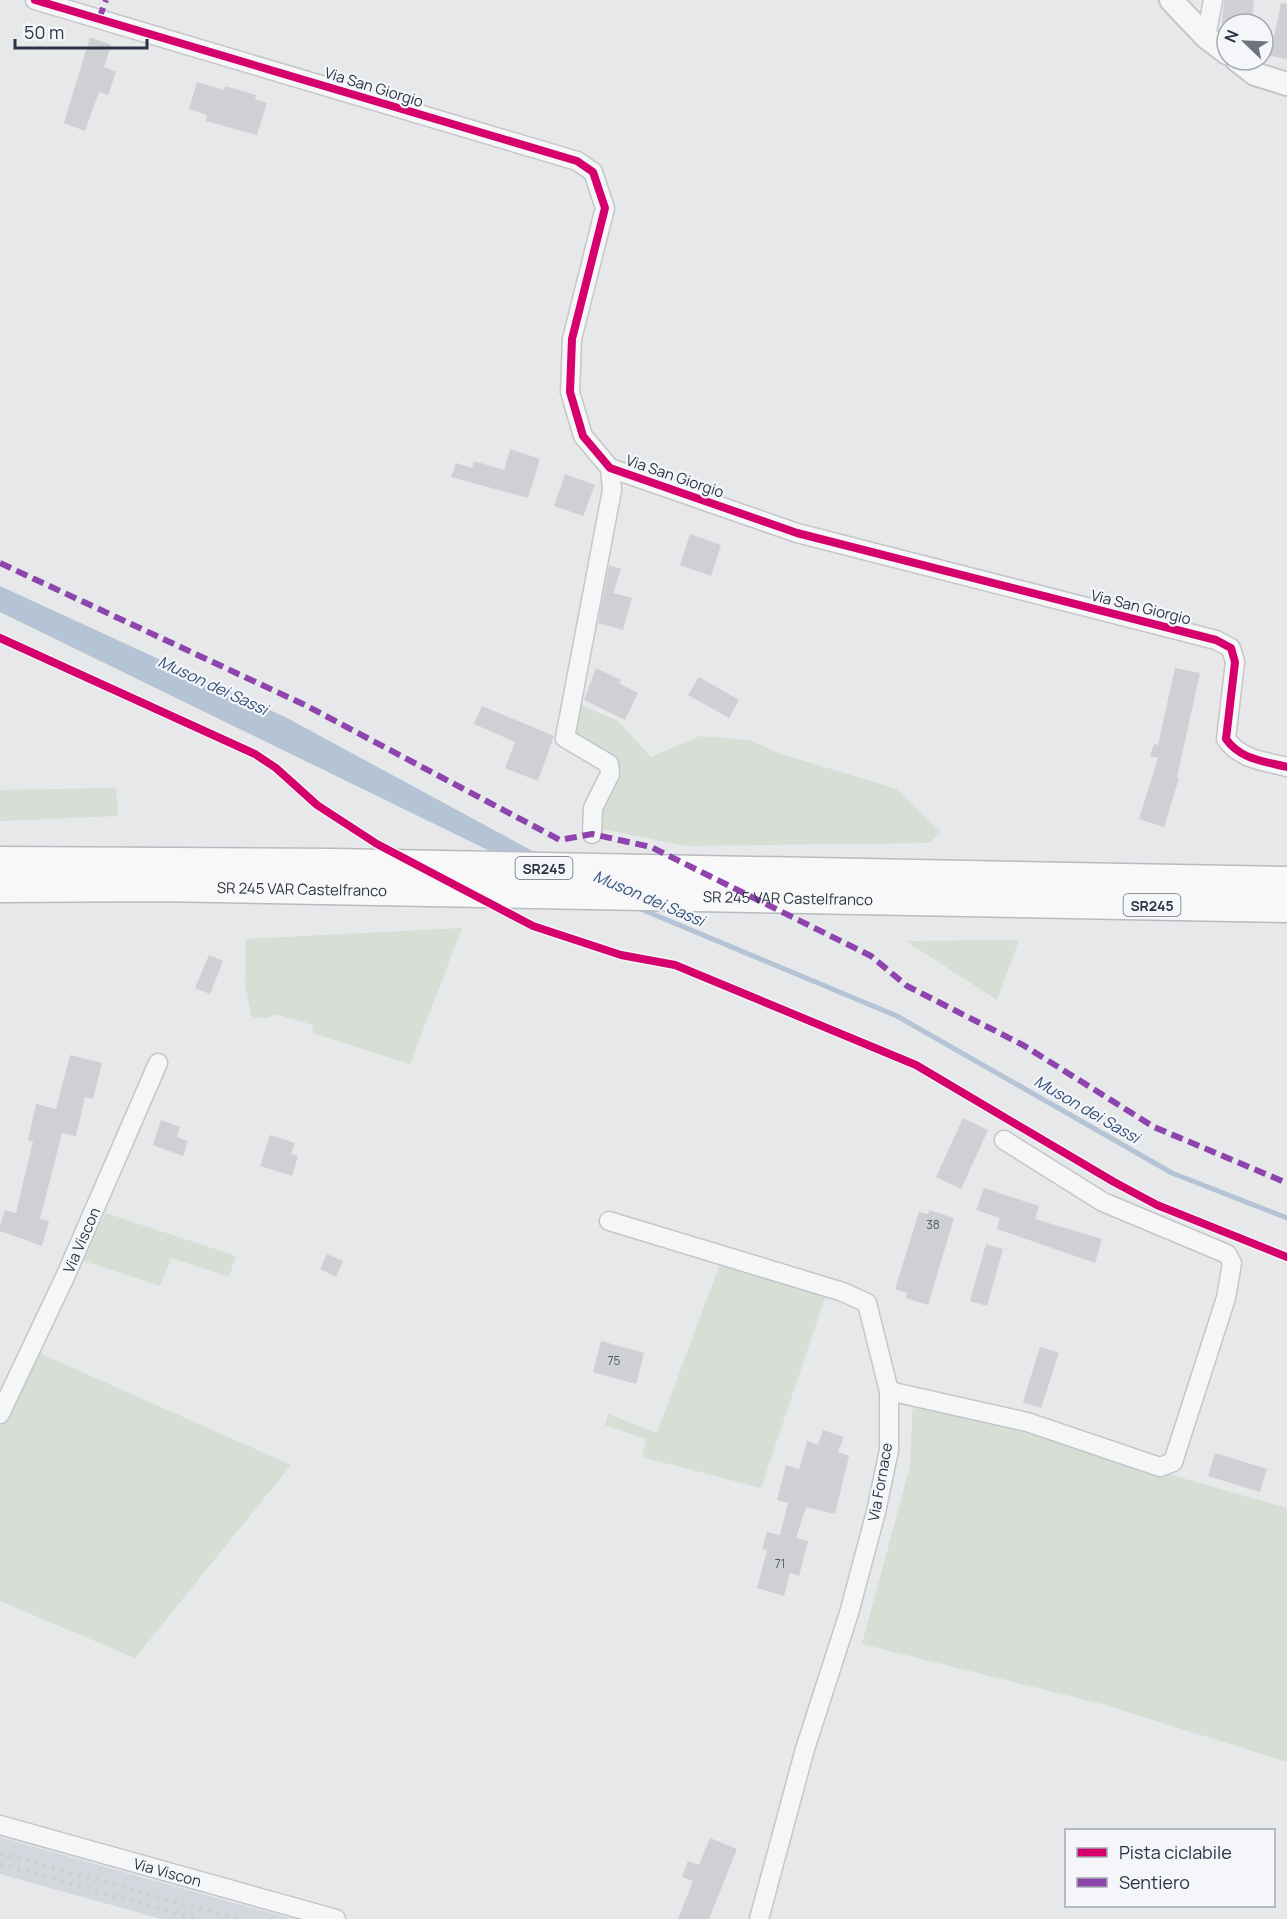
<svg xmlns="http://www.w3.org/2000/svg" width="1287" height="1919" font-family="Manrope,sans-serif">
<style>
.built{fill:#d4d7dd}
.green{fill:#d6ded6}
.water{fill:#b4c4d5}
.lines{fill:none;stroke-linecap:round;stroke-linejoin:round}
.stream{stroke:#b4c4d5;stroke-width:5}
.building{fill:#ced0d3}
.minor-casing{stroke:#c4c6c8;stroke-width:21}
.tertiary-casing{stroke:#c4c6c8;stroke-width:26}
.trunk-casing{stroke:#b8bbbf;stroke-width:33}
.minor{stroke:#f5f6f7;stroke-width:18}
.tertiary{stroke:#f5f6f7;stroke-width:22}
.trunk{stroke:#f8f8f8;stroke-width:30}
.rail{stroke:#cecfd2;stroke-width:4.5;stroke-dasharray:3 6;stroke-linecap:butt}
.quiet{stroke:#8e44ad;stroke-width:6;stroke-dasharray:12 6;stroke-linecap:butt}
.cycleway-casing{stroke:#f4f6f9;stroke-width:11}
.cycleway{stroke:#d6006c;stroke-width:8}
.labels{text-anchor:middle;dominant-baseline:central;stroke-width:4.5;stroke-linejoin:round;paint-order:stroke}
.number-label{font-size:12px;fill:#545c69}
.shield{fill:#f4f6f9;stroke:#676e7b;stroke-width:1.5}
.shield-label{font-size:14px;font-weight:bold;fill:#2b3445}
.street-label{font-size:15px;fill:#2b3445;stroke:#f4f6f9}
.water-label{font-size:16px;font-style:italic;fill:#34527a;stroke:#f4f6f9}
</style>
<rect width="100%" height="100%" fill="#e6e8ea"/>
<path class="built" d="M0,1837L159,1882L293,1919H162L0,1874Z"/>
<path class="green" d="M581,705L618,721L651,757L700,736L749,740L781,754L897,789L941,832L929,843L686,846L602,829V809L618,768L572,736Z
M116,788L118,816L0,821V790Z
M462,928L410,1064L312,1033L313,1025L275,1014L268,1018H255L251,1015L245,983L246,939Z
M1019,940L997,1000L906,941Z
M106,1213L236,1256L229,1277L171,1258L160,1286L81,1260Z
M721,1261L827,1292L761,1488L642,1457L646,1439L605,1425L608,1414L657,1433Z
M37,1352L291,1465L135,1658L0,1601V1428Z
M913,1401L1287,1508V1762L1102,1704L862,1644L910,1466Z"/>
<path class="water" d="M0,586L287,718L538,854H496L0,612Z"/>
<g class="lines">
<path class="stream" d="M636,907L897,1016L1172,1173L1287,1218"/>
</g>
<path class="building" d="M1224,0H1254L1251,24H1222Z
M1281,3L1287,4V59L1270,56Z
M90,37L111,45L104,67L116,72L108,95L99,92L85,131L64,123Z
M197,82L224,90L225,86L256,95L255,99L267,103L257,135L206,121L207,115L189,109Z
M510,449L540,459L528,498L451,477L456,463L472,468L474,461L504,470Z
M565,474L595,485L583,516L554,506Z
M690,534L721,545L711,576L680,565Z
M609,565L621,569L613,593L632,598L623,630L598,623Z
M596,668L621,680L619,683L638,693L625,720L584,700Z
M1175,668L1200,673L1177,777L1179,778L1164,827L1139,819L1158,758L1150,756L1154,744L1158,745Z
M699,677L739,700L729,718L688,695Z
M482,706L554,736L538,781L505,768L515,742L474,724Z
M209,955L223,961L210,994L195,988Z
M70,1055L102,1063L93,1099L85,1097L76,1136L62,1133L40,1219L49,1221L42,1246L0,1231V1225L5,1210L16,1213L33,1141L28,1140L36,1104L56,1109Z
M963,1118L988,1130L961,1189L936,1177Z
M161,1120L180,1127L177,1137L188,1141L183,1156L153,1145Z
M270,1135L295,1143L291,1154L298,1156L292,1176L260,1166Z
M984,1188L1039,1206L1035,1219L1102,1239L1095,1263L997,1229L1000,1218L976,1210Z
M929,1210L954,1218L928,1305L906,1298L907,1293L895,1289L919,1212L928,1214Z
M986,1244L1003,1249L987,1306L970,1301Z
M327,1254L343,1261L336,1277L320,1269Z
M601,1341L644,1353L636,1384L593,1372Z
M1040,1347L1059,1353L1041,1408L1023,1402Z
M823,1430L844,1437L838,1452L849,1456L835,1514L806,1507L796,1538L808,1541L799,1576L790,1573L784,1596L757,1588L767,1550L762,1549L767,1532L780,1535L788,1503L777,1500L786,1465L799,1469L807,1441L818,1445Z
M1215,1453L1267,1469L1260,1492L1208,1476Z
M710,1838L737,1849L709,1919H678L693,1881L682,1877L688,1861L699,1865Z"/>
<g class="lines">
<defs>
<g id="minor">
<path d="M35,0L577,161L593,172L605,208L572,339L570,392L583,436L610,468L797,533L1216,640L1231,648L1235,662L1226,739C1241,760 1264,761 1287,767"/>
<path d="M1206,37L1213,0"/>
<path d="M592,834L593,808L610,774L609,764L565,738L612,490L610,468"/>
<path d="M609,1221L843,1292L867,1303L889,1391V1450L876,1512L849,1613L805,1749L759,1919"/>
<path d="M889,1391L1027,1422L1160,1467L1173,1462L1226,1298L1232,1263L1227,1254L1103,1202L1004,1140"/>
<path id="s1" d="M0,1414L65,1277L158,1063"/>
<path id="s2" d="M0,1825L336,1919"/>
</g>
<path id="tertiary" d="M1171,0L1206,37L1227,53
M1237,60L1255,74L1287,84"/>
<g id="trunk">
<path d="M0,862L333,864L1287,882"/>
<path id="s3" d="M0,887L161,886L1287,907"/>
</g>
</defs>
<use href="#minor" class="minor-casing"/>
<use href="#tertiary" class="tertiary-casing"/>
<use href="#trunk" class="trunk-casing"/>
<use href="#minor" class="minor"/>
<use href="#tertiary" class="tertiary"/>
<use href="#trunk" class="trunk"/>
<path class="rail" d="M0,1853L237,1919
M0,1864L197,1919"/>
<path class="quiet" d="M99,19L106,0
M0,563L305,705L560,840L592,834L651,847L871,956L907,986L1023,1045L1154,1127L1287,1183"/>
<defs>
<path id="cycleway" d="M35,0L577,161L593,172L605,208L572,339L570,392L583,436L610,468L797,533L1216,640L1231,648L1235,662L1226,739C1241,760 1264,761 1287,767
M0,638L255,754L276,768L317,805L377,844L533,926L621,955L675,965L916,1065L1114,1182L1157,1205L1287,1257"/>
</defs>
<use href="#cycleway" class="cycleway-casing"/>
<use href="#cycleway" class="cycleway"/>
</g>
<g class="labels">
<g class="number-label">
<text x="933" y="1224">38</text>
<text x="614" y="1360">75</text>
<text x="780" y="1563">71</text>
</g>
<g class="shield">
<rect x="515.5" y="857" width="57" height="22" rx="4.5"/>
<rect x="1123.5" y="894" width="57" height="22" rx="4.5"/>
</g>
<g class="shield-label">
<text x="544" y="868">SR245</text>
<text x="1152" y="905">SR245</text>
</g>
<g class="street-label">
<text transform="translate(374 87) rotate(17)">Via San Giorgio</text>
<text transform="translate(675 476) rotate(19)">Via San Giorgio</text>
<text transform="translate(1141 607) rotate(14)">Via San Giorgio</text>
<text stroke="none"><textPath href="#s3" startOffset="302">SR 245 VAR Castelfranco</textPath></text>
<text stroke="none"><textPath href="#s3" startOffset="788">SR 245 VAR Castelfranco</textPath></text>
<text stroke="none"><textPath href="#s1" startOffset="192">Via Viscon</textPath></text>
<text transform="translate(880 1482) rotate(-80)">Via Fornace</text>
<text stroke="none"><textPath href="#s2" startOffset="174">Via Viscon</textPath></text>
</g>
<g class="water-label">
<text transform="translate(213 685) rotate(25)">Muson dei Sassi</text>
<text transform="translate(649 898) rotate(23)">Muson dei Sassi</text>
<text transform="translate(1087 1109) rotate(30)">Muson dei Sassi</text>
</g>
</g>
<rect x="1065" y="1829" width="210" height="78" fill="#f4f6f9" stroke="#a4a8b1" stroke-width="1.5"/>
<rect x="1077" y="1848" width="30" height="9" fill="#d6006c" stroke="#a4a8b1" stroke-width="1.5"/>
<text x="1119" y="1859" font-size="18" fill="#2b3445">Pista ciclabile</text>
<rect x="1077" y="1878" width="30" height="9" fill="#8e44ad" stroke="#a4a8b1" stroke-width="1.5"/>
<text x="1119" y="1889" font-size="18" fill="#2b3445">Sentiero</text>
<g transform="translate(1245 42) rotate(293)"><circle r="28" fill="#f4f6f9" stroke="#a4a8b1" stroke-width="1.5"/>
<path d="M0-4.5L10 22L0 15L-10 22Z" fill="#6c737f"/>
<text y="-9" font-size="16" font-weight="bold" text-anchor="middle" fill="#2b3445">N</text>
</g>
<path d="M15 39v9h132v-9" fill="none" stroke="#2b3445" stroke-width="3"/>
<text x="24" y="39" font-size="18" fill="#2b3445" stroke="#f4f6f9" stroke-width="4.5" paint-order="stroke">50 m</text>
</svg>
